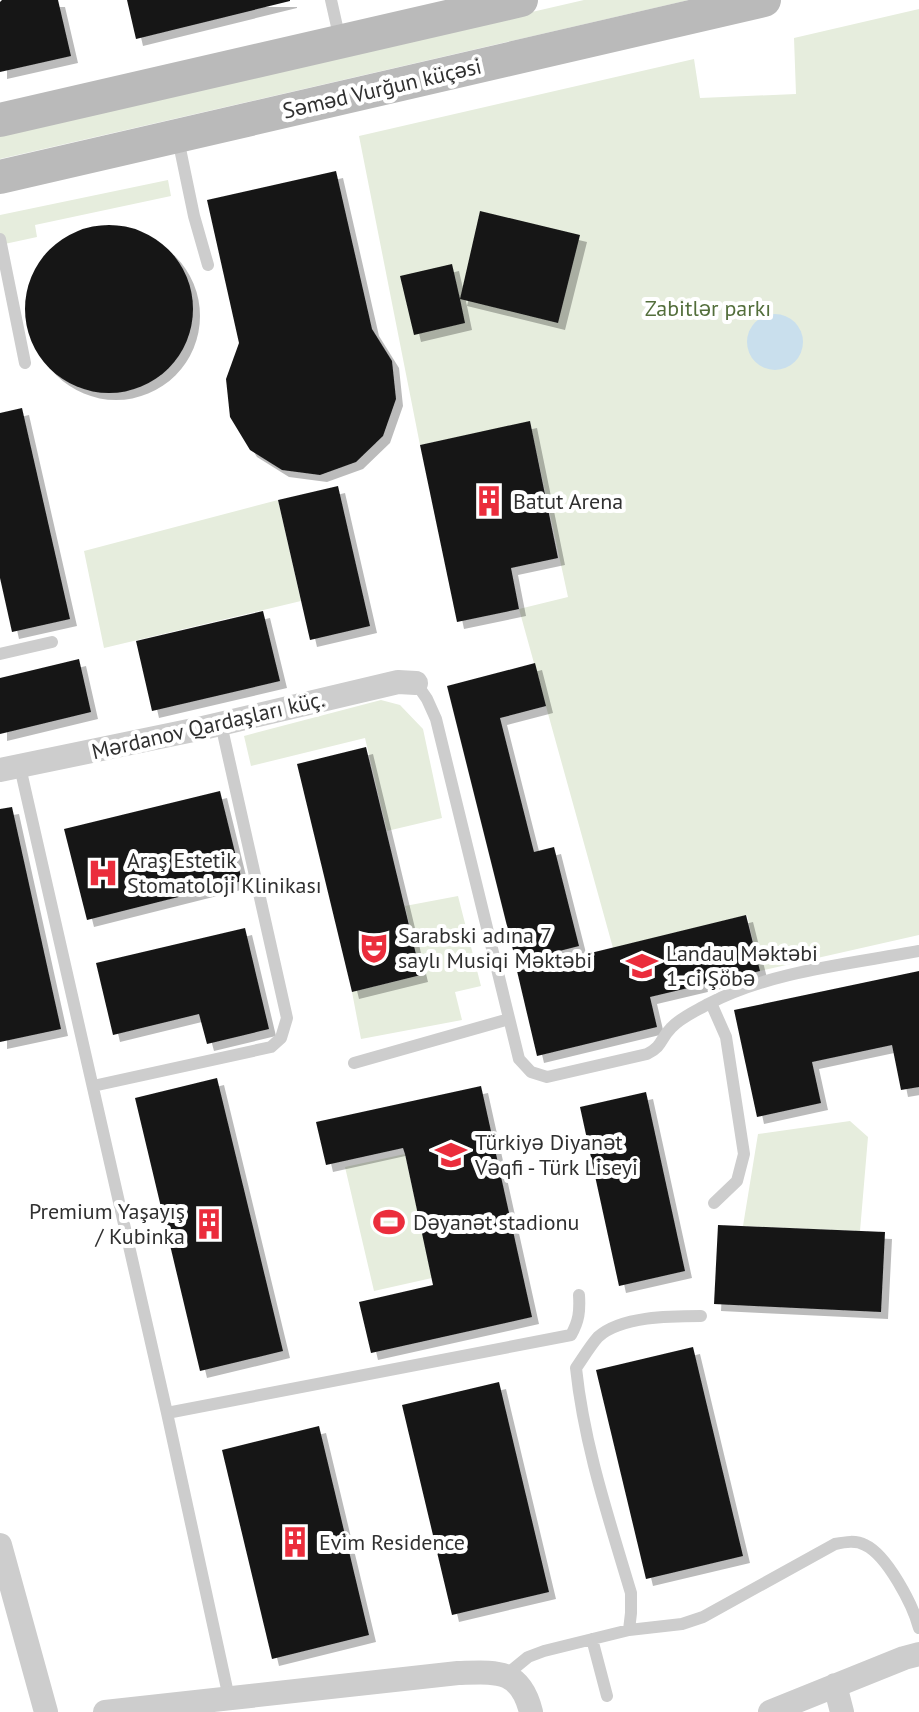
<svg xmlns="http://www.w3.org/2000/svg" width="919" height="1712" font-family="'PT Sans',sans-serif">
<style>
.green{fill:#e6eddd}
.water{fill:#c9dfed}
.building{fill:#171717;filter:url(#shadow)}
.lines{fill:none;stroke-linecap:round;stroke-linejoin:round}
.lane{stroke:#cdcdcd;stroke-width:12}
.street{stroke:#cdcdcd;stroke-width:24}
.secondary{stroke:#bababa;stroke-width:34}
.labels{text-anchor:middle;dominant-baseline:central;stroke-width:8;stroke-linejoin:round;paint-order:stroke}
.street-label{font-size:22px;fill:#303030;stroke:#fff}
.park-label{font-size:22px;fill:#536e3b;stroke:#fff}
.poi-label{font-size:22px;fill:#303030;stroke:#fff;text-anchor:start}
</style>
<defs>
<filter id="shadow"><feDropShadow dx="7" dy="7" stdDeviation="0" flood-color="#0004"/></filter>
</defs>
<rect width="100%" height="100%" fill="#fff"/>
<path class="green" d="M584,0H689L0,159V134Z
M919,9V935L760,971L747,915L613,948L519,609L568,597L530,422L420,445L359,136L694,59L700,98L796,94L794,38Z
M168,180L171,196L35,225L37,237L0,245V215Z
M278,500L301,601L104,648L84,551Z
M381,700L400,705L423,729L442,818L387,831L365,738L251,766L244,736Z
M458,896L481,986L455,992L462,1020L361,1039L352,992L421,975L405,906Z
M850,1121L868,1137L860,1231L743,1226L758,1134Z
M405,1154L432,1278L374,1291L345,1167Z"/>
<path class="water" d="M747 342a28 28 0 1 1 56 0a28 28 0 1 1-56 0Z"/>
<path class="building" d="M2,0H58L71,56L0,72V2Z
M127,0H290V1L136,39Z
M336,171L372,329L392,361L396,399L383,436L356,462L320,475L282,470L250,450L230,417L226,379L239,343L207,200Z
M480,211L580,235L558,323L460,299L465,323L414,335L400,276L452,264L460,299Z
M25 309a84 84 0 1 1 168 0a84 84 0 1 1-168 0Z
M22,408L70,619L12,632L0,578V413Z
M530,421L558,558L511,568L519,609L457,622L420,445Z
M338,486L370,626L310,640L278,500Z
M263,611L280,681L152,711L136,641Z
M79,659L91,712L0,734V678Z
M535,663L546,706L500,718L534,852L554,847L579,946L516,962L447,686Z
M366,747L421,975L352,992L297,764Z
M220,791L242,881L87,920L64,829Z
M12,807L61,1029L0,1042V809Z
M746,915L760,971L650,997L657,1027L537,1056L517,971Z
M245,928L269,1029L207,1044L199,1014L113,1035L96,963Z
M919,971V1087L901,1090L892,1045L812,1062L821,1103L757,1117L734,1010Z
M217,1078L283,1351L200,1371L135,1098Z
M481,1086L532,1317L371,1353L359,1302L433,1285L405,1154L403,1148L326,1165L316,1122Z
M646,1092L685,1271L619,1286L580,1107Z
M718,1225L885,1232L881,1312L714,1304Z
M693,1347L743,1556L646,1579L596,1370Z
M499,1382L549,1592L452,1615L402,1405Z
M319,1426L369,1635L272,1659L222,1450Z"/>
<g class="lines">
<path class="lane" d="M331,0L340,40
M178,139L194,216L208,265
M0,239L25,363
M0,654L52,642
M416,683L427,699L436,719L519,1059L531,1072L547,1077L647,1054C663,1046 660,1039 671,1028C681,1017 696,1011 708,1004C771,971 850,964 919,951
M20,767L167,1413L229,1698
M711,1003L726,1037L744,1154L737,1181L714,1203
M354,1063L509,1019
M93,1086L271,1047L281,1038L287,1018L221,724
M167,1413L571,1335C579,1321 580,1311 579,1295
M629,1630L682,1624L703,1617L835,1544C845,1542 856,1540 865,1545C887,1555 913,1605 919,1628
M592,1639L607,1696
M506,1675L528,1657L544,1651L629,1630L631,1613V1593C609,1519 584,1445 576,1368C583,1358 590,1346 598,1337C621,1316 671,1316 701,1316"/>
<path class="street" d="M0,770L203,728L398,682L416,683
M0,1545L46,1712
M835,1685L842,1712
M105,1712L458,1673C496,1672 520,1668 531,1712
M770,1712L904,1658L919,1654"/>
<path class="secondary" d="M0,120L521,0
M0,177L764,0"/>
</g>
<defs>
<symbol id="building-bare" viewBox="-9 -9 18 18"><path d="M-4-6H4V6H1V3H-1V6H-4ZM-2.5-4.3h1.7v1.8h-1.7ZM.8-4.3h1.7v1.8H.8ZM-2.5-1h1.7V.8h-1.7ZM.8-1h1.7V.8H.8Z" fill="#eb2d3c" stroke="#fff" stroke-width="2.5" paint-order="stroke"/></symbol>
<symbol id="hospital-bare" viewBox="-9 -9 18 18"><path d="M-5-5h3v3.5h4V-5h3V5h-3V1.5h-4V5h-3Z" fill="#eb2d3c" stroke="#fff" stroke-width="2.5" paint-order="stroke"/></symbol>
<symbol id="theatre-bare" viewBox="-9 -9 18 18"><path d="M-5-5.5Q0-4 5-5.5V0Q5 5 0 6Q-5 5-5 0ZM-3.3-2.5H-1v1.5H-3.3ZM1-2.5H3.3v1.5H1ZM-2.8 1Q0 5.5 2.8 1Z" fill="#eb2d3c" stroke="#fff" stroke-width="2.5" paint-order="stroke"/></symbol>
<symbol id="school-bare" viewBox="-9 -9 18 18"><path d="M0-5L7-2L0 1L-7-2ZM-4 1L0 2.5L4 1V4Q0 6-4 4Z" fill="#eb2d3c" stroke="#fff" stroke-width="2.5" paint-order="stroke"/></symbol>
<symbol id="stadium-bare" viewBox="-9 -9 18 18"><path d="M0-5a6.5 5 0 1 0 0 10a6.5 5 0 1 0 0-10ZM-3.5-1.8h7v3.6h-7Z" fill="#eb2d3c" stroke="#fff" stroke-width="2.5" paint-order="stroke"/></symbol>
</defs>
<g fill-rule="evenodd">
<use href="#building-bare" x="467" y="479" width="44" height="44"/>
<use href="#hospital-bare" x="81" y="851" width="44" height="44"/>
<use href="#theatre-bare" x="352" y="926" width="44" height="44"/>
<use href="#school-bare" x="620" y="944" width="44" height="44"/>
<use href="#school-bare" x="429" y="1133" width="44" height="44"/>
<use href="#stadium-bare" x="367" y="1200" width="44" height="44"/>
<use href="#building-bare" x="187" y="1202" width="44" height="44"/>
<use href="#building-bare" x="273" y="1520" width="44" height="44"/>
</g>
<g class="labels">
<g class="street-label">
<text transform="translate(382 88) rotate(-13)">Səməd Vurğun küçəsi</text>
<text transform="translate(208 725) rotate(-13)">Mərdanov Qardaşları küç.</text>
</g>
<g class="park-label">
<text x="708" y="308">Zabitlər parkı</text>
</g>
<g class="poi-label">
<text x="513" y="501">Batut Arena</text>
<text x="127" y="860">Araş Estetik<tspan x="127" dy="25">Stomatoloji Klinikası</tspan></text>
<text x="398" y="935">Sarabski adına 7<tspan x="398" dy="25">saylı Musiqi Məktəbi</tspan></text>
<text x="666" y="953">Landau Məktəbi<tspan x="666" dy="25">1-ci Şöbə</tspan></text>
<text x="475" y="1142">Türkiyə Diyanət<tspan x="475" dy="25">Vəqfi - Türk Liseyi</tspan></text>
<text x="185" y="1211" text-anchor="end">Premium Yaşayış<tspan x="185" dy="25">/ Kubinka</tspan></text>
<text x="413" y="1222">Dəyanət stadionu</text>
<text x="319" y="1542">Evim Residence</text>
</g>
</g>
</svg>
